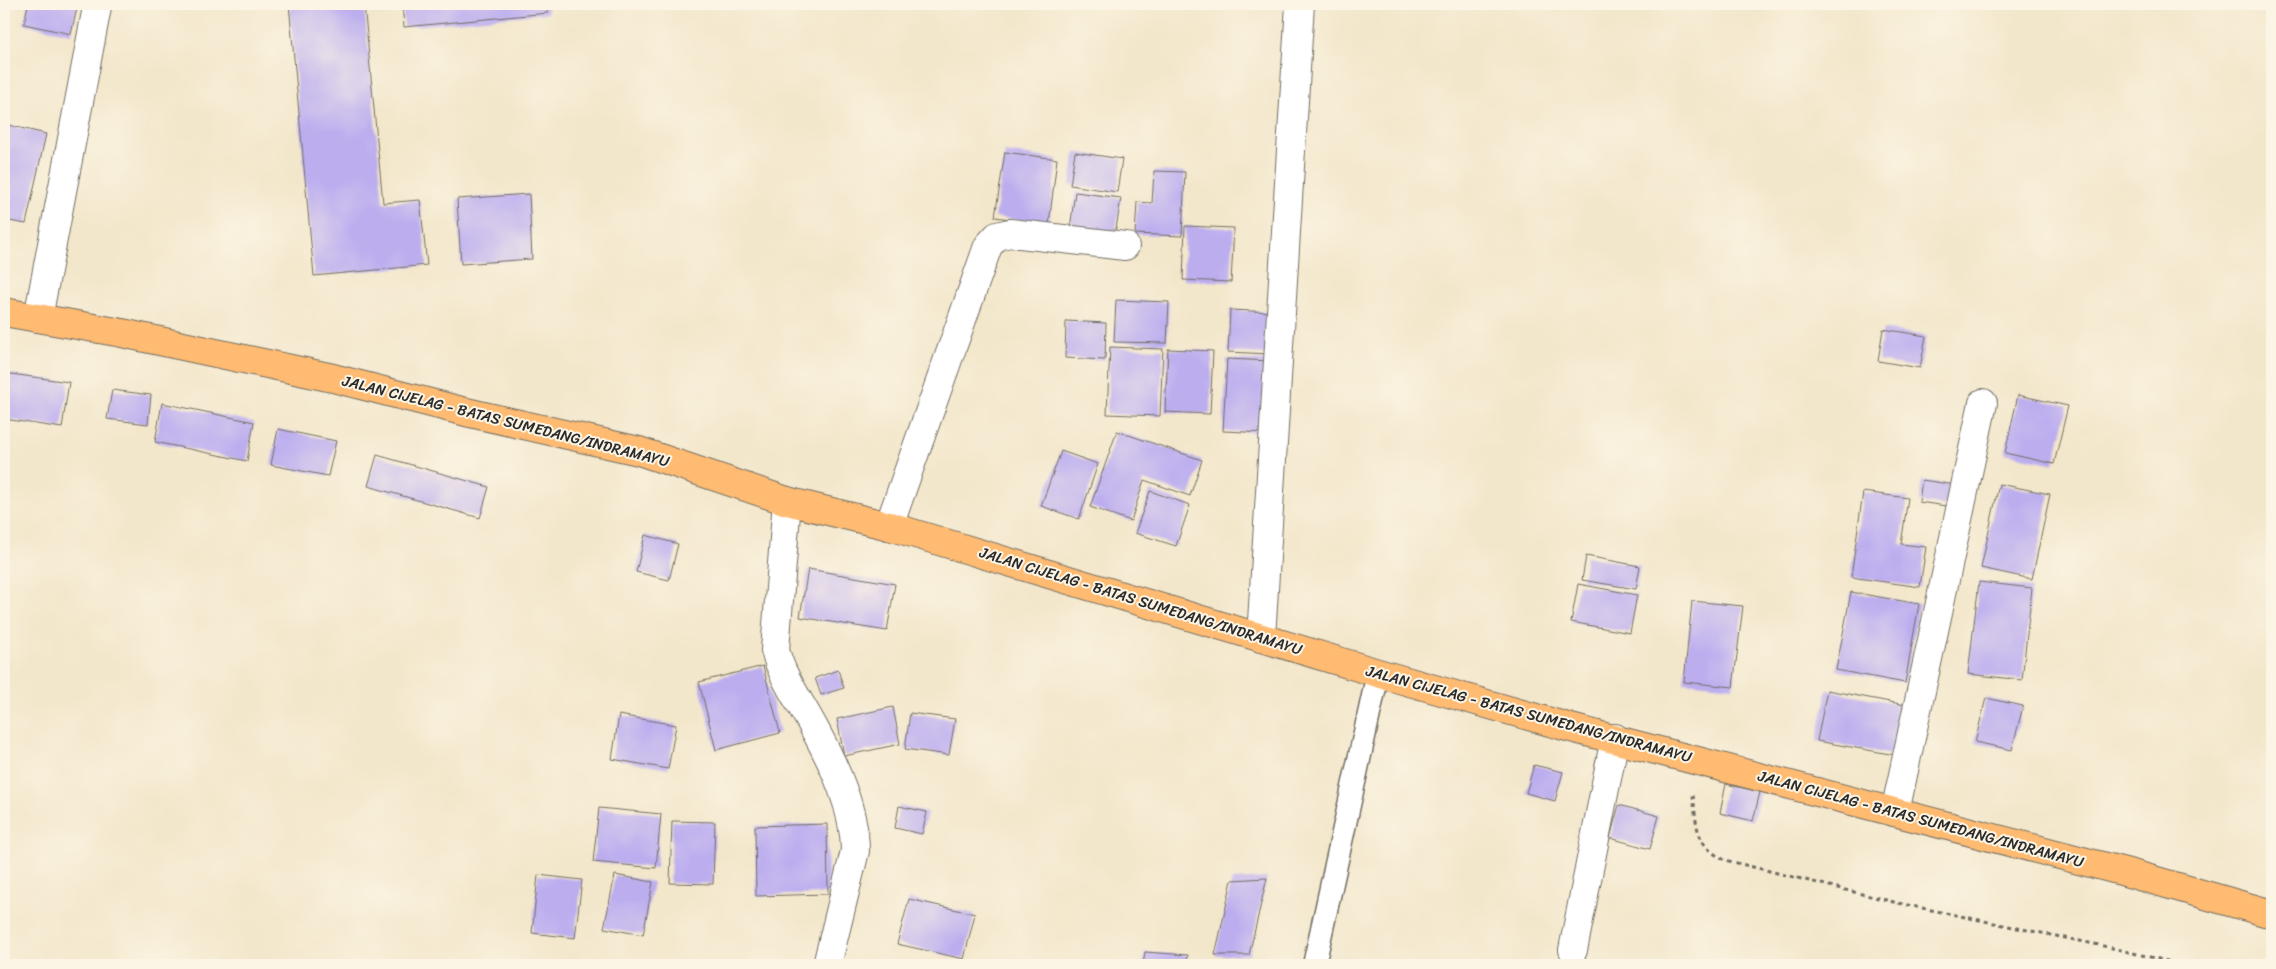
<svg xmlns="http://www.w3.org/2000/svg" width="2276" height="969" font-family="Sriracha,sans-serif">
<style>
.building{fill:#bcadef}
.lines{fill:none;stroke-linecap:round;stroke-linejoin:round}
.service-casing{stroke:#716d63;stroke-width:25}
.minor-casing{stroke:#716d63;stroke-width:30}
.primary-casing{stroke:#716d63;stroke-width:30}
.path{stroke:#716d63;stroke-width:3;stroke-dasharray:4 4;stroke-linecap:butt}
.service{stroke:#fff;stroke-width:22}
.minor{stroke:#fff;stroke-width:28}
.primary{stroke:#ffbb71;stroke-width:28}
.labels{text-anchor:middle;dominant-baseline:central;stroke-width:4;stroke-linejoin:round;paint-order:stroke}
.street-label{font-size:15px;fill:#2b2b2b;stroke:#fcf5e5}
</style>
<rect width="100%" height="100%" fill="#fcf5e5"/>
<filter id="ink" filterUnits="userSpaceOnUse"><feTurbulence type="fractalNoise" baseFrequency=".02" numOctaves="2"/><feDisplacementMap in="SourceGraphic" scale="10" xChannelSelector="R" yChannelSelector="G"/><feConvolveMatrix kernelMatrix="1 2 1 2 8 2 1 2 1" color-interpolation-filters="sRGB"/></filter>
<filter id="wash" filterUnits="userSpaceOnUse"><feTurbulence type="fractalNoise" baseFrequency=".0096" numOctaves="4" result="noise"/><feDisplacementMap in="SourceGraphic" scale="20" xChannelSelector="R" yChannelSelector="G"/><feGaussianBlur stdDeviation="1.12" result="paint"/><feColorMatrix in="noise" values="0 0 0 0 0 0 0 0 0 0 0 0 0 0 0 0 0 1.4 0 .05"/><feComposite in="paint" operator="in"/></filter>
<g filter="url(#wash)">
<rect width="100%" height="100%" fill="#f3e7cb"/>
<g id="blocks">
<path class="building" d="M28,4H78L71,34L24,24Z
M289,4H364L383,203L420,200L427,265L314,276Z
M402,4H547L548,13L404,27Z
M4,124L46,134L26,224L4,220Z
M1005,152L1057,159L1049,224L995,217Z
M1075,152L1122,159L1117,192L1070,185Z
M1154,171L1185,172L1182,236L1135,234L1137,202L1152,203Z
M1075,192L1121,198L1115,235L1070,229Z
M529,194L532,259L461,264L457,199Z
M1185,226L1234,228L1231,282L1183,280Z
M1116,300L1169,302L1167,343L1114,342Z
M1230,310L1273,312L1270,354L1228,352Z
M1066,321L1106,323L1105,360L1065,358Z
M1883,329L1926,336L1920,368L1878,361Z
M1110,347L1163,349L1160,416L1107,414Z
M1168,349L1213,351L1210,414L1165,412Z
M1227,359L1271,361L1267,433L1223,431Z
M4,373L69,382L62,428L4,419Z
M112,390L151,395L148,424L107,419Z
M2018,395L2068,406L2054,464L2005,453Z
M162,403L254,422L247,461L155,442Z
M278,429L336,441L328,476L271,465Z
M1117,431L1202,460L1190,496L1144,480L1131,521L1090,507Z
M1061,451L1098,464L1079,519L1041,506Z
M377,455L489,487L480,518L368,486Z
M1922,480L1956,485L1953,507L1919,502Z
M1999,484L2050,494L2032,579L1981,568Z
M1150,491L1190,505L1176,546L1135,533Z
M1863,492L1908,498L1901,544L1926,547L1920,587L1851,577Z
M645,535L678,544L669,580L636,572Z
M1586,556L1640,566L1636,589L1582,580Z
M808,569L895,584L887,631L800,617Z
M1979,582L2032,588L2022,680L1968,674Z
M1578,584L1637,595L1630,633L1571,622Z
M1851,592L1919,604L1905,683L1836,670Z
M1692,601L1743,606L1733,687L1684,682Z
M763,666L780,733L716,750L699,682Z
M838,670L844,688L821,695L815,678Z
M1827,690L1911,706L1901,756L1817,741Z
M1986,698L2023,706L2012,750L1975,742Z
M893,707L900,744L844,756L837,719Z
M910,713L955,719L949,755L905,749Z
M619,715L676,725L668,769L612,759Z
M1534,765L1563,772L1555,801L1526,793Z
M1726,784L1760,792L1753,821L1720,813Z
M1619,805L1659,816L1650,849L1610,838Z
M899,806L927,812L922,834L895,828Z
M599,808L661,814L656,868L593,862Z
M672,821L715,822L713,884L670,883Z
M827,824L828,894L756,896L755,826Z
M538,875L582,880L575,938L532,933Z
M615,875L653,882L643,935L604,928Z
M1267,878L1249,955H1215L1232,880Z
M909,899L975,914L964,959L897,944Z
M1145,952L1188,955L1186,965H1143Z"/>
</g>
</g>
<g filter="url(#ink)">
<use href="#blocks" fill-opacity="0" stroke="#716d63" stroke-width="1"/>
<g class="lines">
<defs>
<path id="service" d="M1314,965L1378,673"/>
<path id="minor" d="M38,318L97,7
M787,501L775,650C783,680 800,701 814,728C834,765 855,809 855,851L827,965
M889,526L988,246L997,236L1010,233L1125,246
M1261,638L1300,4
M1895,812L1983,403
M1573,950L1615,738"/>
<path id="primary" d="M4,312L122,333L333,378L466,412L639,451L787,501L889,526L1378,673L1571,728L2125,872L2272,914"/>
</defs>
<use href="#service" class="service-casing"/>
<use href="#minor" class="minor-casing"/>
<use href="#primary" class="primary-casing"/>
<path class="path" d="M1693,795C1697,825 1694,845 1725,860L1898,903L2099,945L2184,965"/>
<use href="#service" class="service"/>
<use href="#minor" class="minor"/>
<use href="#primary" class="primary"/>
</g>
</g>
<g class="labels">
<g class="street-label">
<text transform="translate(506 421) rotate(14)">JALAN CIJELAG - BATAS SUMEDANG/INDRAMAYU</text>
<text transform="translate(1141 601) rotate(17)">JALAN CIJELAG - BATAS SUMEDANG/INDRAMAYU</text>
<text transform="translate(1529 714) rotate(15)">JALAN CIJELAG - BATAS SUMEDANG/INDRAMAYU</text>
<text transform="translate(1921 819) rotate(15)">JALAN CIJELAG - BATAS SUMEDANG/INDRAMAYU</text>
</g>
</g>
<rect width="2276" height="969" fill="none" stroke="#fcf5e5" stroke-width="20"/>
</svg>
